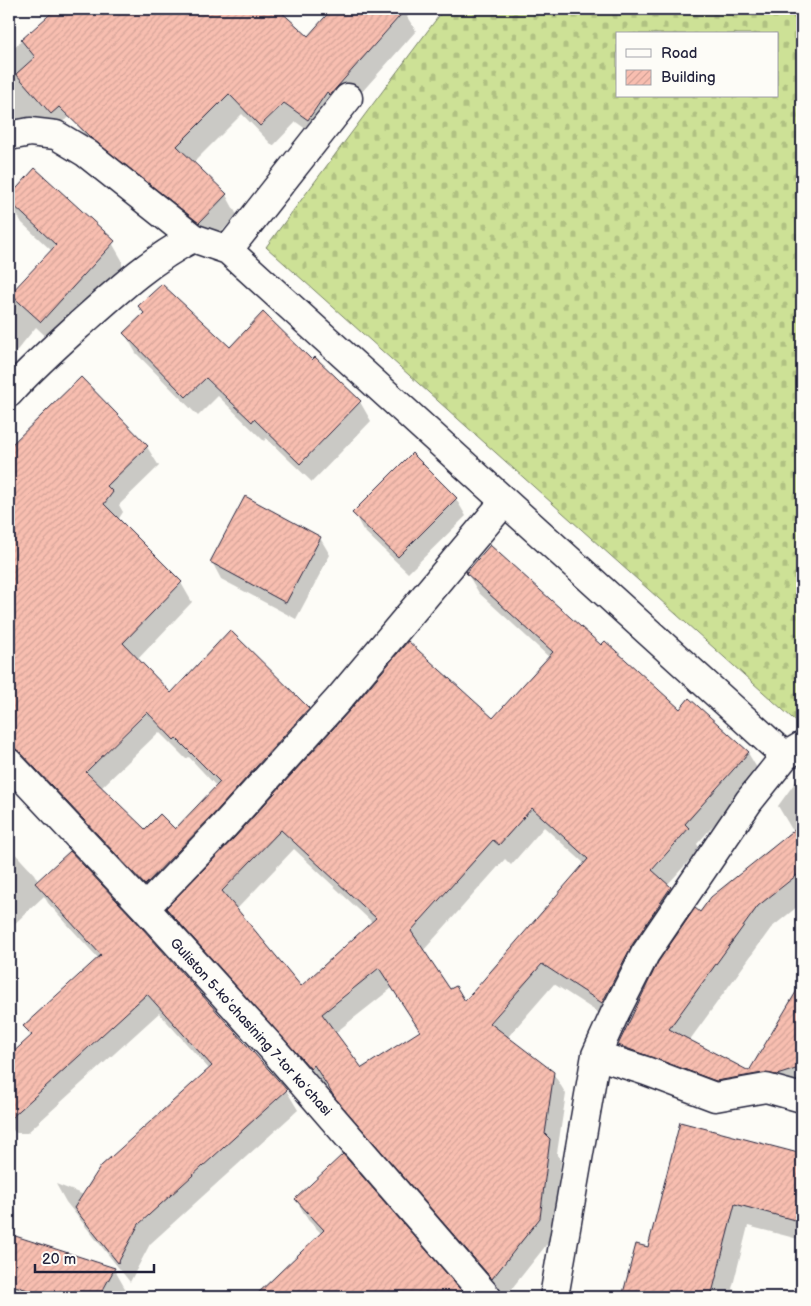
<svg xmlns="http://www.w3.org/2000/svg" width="811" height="1306" font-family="'Balsamiq Sans',sans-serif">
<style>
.cemetery{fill:url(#cemetery-stones);stroke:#788268;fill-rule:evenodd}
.shadow{fill:#0003;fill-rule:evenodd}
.building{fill:url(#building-hatch);stroke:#22223b;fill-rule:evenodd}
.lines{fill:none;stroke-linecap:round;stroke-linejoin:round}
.street-casing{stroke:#22223b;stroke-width:31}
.street{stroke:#fdfcf7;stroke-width:28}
.labels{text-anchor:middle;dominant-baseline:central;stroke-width:4.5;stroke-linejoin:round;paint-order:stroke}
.street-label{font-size:14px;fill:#22223b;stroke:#fdfcf7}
</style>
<defs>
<pattern id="cemetery-stones" width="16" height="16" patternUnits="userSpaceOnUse" patternTransform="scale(1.25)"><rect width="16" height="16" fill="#cde196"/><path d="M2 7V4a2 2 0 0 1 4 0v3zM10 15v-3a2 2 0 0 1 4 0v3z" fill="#b0c182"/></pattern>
<pattern id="building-hatch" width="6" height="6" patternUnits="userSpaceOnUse" patternTransform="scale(1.25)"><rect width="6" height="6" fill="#f8beb0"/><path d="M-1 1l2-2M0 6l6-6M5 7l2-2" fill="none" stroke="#d4a398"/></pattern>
</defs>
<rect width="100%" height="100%" fill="#fdfcf7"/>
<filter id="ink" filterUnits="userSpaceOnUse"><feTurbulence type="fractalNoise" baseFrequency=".02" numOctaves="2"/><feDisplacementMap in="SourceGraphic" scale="10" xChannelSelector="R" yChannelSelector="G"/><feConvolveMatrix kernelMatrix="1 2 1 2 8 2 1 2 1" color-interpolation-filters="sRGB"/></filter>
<g filter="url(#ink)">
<path class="cemetery" d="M444,9H802L801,726L266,247ZM617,34H777V96H617Z"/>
<path class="shadow" d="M58,9H276L309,38L334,9H415L407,17L416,31L320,139L296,122L273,146L242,114L193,163L226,195L237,215L211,243L89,143L77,123L94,104L32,138L9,147V52Z
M35,170L108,236L122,260V272L55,345L36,327L9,360V294L15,299L12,294L52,251L22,223L9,200Z
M140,307L230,348L312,361L360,402L371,421L312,482L266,438L264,441L218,396L198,416L136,353L125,334L144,314Z
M81,379L147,447L159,466L119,505L123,512L118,520L181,583L192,602L137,660L171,694L230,632L308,709L320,729L157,904L9,756V449ZM159,732L186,759L189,757L217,787L175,831H145L101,788Z
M456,499L466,516L408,573L363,530L354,513Z
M320,538L330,555L296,619L221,579L212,562Z
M467,573L602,646L680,710L689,700L748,753L760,773L697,844L700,849L667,885L682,909L614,1023L554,984L507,1038L553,1073L566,1094L557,1153L561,1161L551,1239L505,1297H503L349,1118L327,1085L323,1088L180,929L168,909L236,838L494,720L550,658L479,593ZM544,827L585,864L465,1003L450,991L423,951L505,859L511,865ZM294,849L373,923L301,988L236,910ZM392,988L421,1032L362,1069L335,1033Z
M802,773V903L771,928L689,1041L749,1072L802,985V1093L791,1097L632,1067L619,1045L700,914L795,832L791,828L778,806Z
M9,847L34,874L38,881L286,1090L298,1110L150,1244L130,1282L66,1202L56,1184L84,1195L210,1070L159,1013L27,1133H16L9,1126V1057L31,1037L25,1026L99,959L48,903L44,896L9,929Z
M681,1124L802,1155V1240L748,1226L732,1289L765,1297H624L637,1245L649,1249Z
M343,1156L465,1297H256L322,1234L308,1220L296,1199Z
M9,1235L114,1269L126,1290L122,1297H9Z"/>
<path class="building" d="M56,9H278L308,36L332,9H406L330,95L327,92L308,120L284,103L260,126L229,94L177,146L227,194L199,223L92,139L59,107L51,114L16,74L35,57L21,40Z
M35,168L115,241L41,322L10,294L56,245L9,201V197Z
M162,284L230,347L263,312L312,360L315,357L361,401L300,464L254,419L252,422L206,378L186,397L123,333L144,313L138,306Z
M81,377L148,446L107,486L113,492L104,504L182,582L123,643L171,693L230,630L309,708L213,815L145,885L20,752L14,748H9V447ZM147,712L174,740L176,738L220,782L175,829L160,814L145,829L86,772Z
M412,453L457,498L398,557L352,513Z
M245,496L321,537L286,603L210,562Z
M490,545L601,645L605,641L680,709L689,698L749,752L685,824L689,828L652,870L671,887L632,945L602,1003L542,964L490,1023L554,1072L545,1134L550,1139L540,1218L492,1279L335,1098L314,1065L311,1069L166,908L235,837L350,710L408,641L493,718L553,652L466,573ZM532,808L588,859L465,1001L456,986L450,989L411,931L493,840L499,845ZM281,830L376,918L301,986L222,891ZM379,968L420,1031L362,1068L322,1014Z
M802,824V871L758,906L669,1029L749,1071L802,982V1067L777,1075L763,1073L716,1081L618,1045L658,962L695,908L700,912L711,897Z
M70,851L134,919L287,1090L139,1224L118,1263L74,1208L101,1166L212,1066L147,994L9,1120V1056L32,1035L23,1026L101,955L35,883Z
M680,1122L802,1154V1222L735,1204L711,1297H622L636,1244L648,1247Z
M343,1154L467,1297H254L324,1230L295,1199Z
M9,1234L115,1268L99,1297H50L9,1284Z"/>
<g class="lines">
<defs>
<path id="street" d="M9,136L30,132L56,135L86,153L193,238
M228,250L348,98
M9,393C30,369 54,348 78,326C114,294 150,260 193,238L228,250L785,756
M9,763L145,908L272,1048L487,1297
M145,908L224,826L338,700L504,502
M596,1055L646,1071L715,1097L766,1088L802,1098
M554,1297L596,1055L615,1013L645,954L749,801L785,756L802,746"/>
</defs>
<use href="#street" class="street-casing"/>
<use href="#street" class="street"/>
</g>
</g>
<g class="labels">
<g class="street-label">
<text transform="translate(251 1027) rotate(48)">Guliston 5-koʻchasining 7-tor koʻchasi</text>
</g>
</g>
<rect width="811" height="1306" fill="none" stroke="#fdfcf7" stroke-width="30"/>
<rect x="15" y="15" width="781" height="1276" fill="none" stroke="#22223b" stroke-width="2" filter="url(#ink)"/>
<rect x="616" y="32" width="162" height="65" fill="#fdfcf7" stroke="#a5a5ac"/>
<rect x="626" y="49" width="25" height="8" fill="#fdfcf7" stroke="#a5a5ac"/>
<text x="661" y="58" font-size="15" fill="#22223b">Road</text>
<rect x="626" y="70" width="25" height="15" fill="url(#building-hatch)" stroke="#a5a5ac"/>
<text x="661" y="82" font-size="15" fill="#22223b">Building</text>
<path d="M35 1264v8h119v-8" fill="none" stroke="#22223b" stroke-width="2.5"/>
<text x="42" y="1264" font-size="15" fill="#22223b" stroke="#fdfcf7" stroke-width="4" paint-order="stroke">20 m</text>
</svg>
